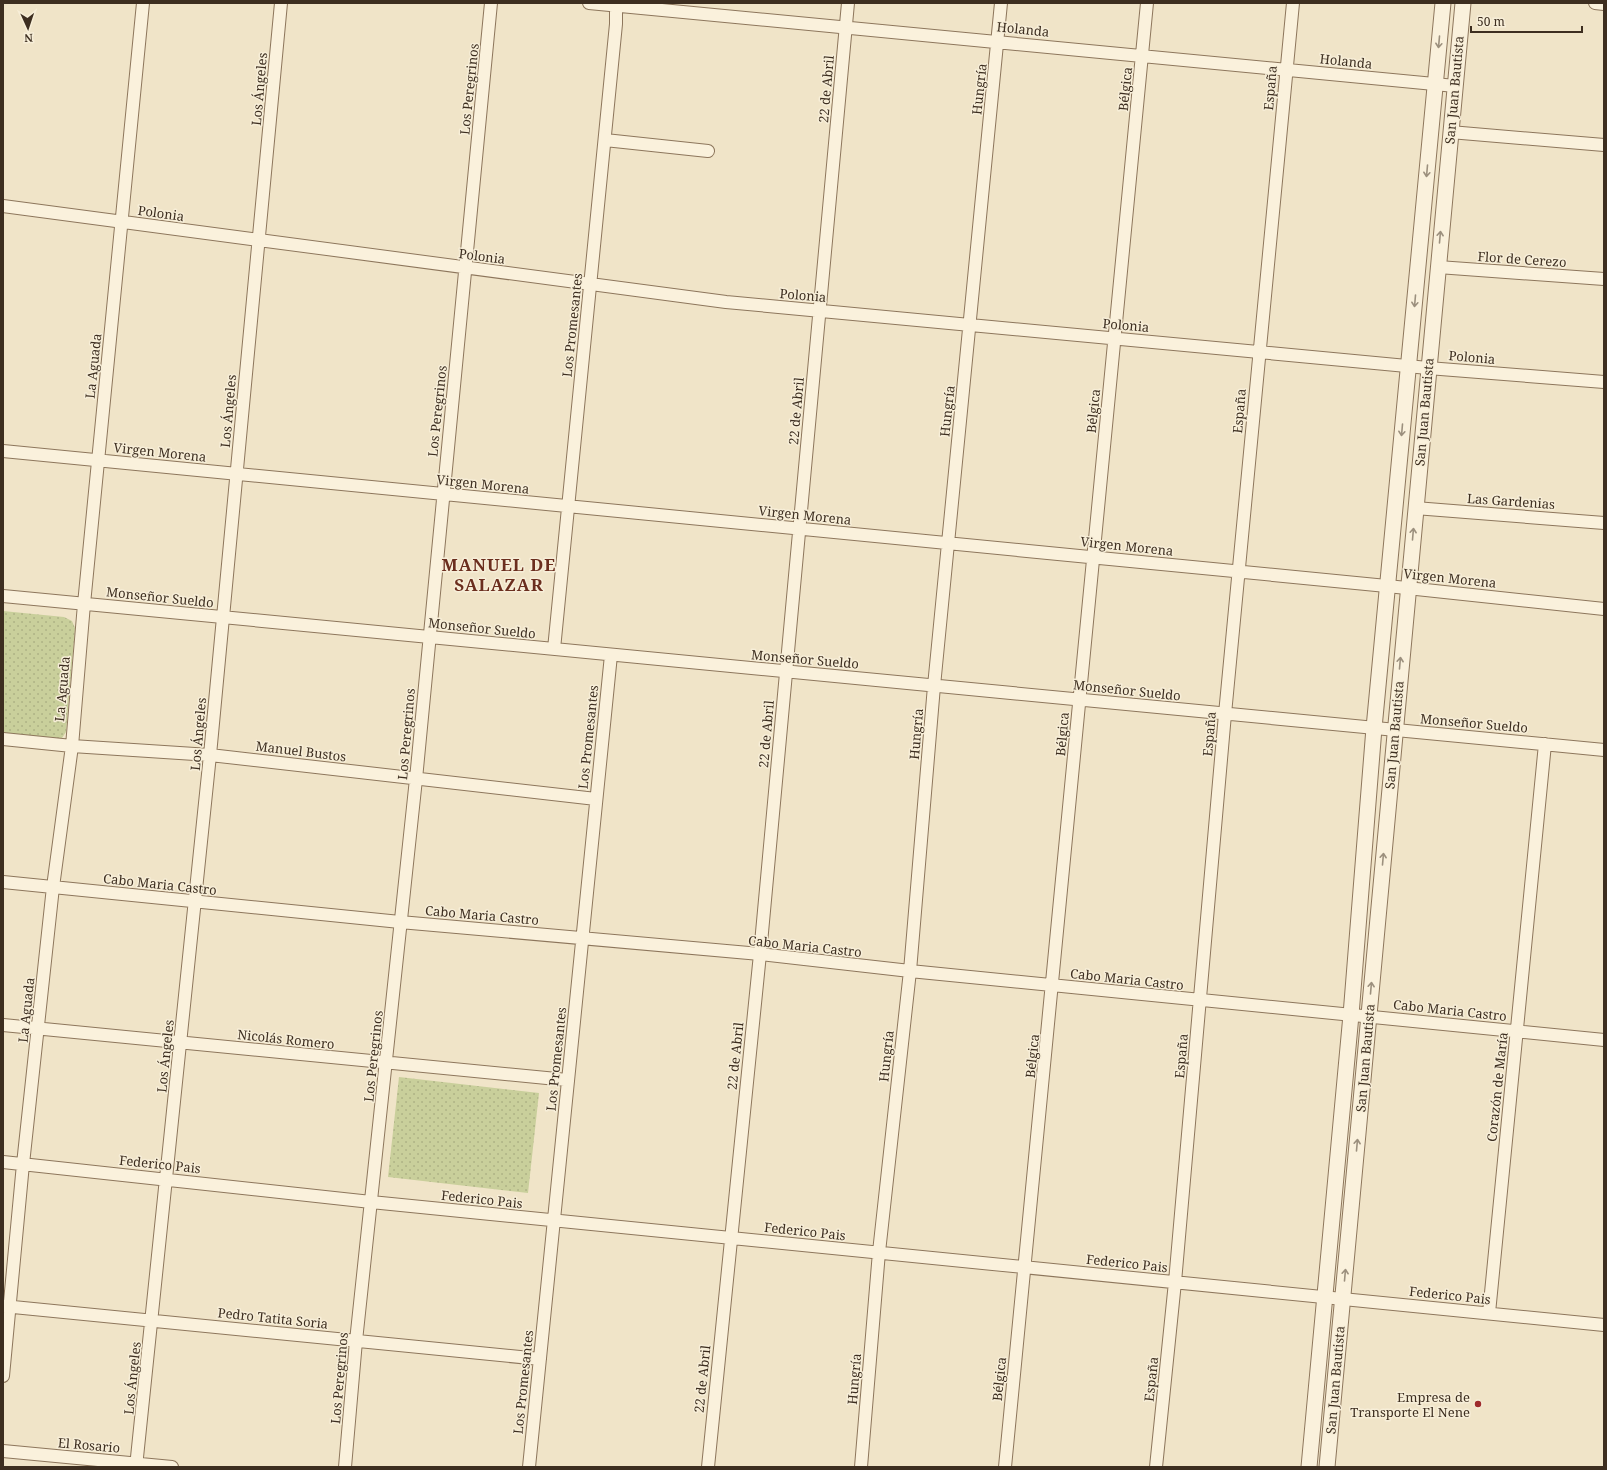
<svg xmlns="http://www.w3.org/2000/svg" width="1607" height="1470" font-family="'Noto Serif',serif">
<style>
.park{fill:url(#park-dots)}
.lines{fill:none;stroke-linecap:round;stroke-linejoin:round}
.minor-casing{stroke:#8d765c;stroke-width:14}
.tertiary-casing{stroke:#8d765c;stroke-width:17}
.minor{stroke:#faf1dc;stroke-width:12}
.tertiary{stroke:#faf1dc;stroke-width:15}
.oneway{stroke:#9c907e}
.poi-dot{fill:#9e2a2b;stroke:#f7eed8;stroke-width:1.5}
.labels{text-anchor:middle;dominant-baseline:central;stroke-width:3;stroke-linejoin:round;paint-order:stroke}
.street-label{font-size:13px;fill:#3d2e20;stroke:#f7eed8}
.poi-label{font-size:13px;fill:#3d2e20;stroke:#f7eed8;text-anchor:end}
.district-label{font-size:17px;font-weight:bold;letter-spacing:1px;fill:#6b2e1e;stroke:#f7eed8}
</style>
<defs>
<pattern id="park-dots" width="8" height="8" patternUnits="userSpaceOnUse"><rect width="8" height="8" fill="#c9cf9b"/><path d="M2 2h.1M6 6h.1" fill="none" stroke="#aeb285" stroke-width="1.8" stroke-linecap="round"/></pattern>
</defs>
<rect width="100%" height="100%" fill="#f0e4c8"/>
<path class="park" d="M3,611L64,617L72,621L75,628L66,732L62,738L54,741L3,735Z
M399,1077L539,1093L528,1193L388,1177Z"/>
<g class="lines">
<defs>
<path id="minor" d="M589,3L1455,86
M1595,3L1604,4
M1450,132L1604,145
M605,140L708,151
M3,206L726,302L1428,368L1604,382
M1438,267L1604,279
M3,451L1407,588L1604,609
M1415,508L1604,523
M3,596L1604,750
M554,649L616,24V3
M3,739L72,746L210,755L596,799
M3,882L400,922L760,954L910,971L1604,1040
M3,1025L567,1080
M3,1162L371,1202L1604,1325
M3,1306L540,1359
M1489,1313L1545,744
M3,1376L23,1164L53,887L72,746L84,604L143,3
M3,1451L172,1467
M136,1467L210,755L281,3
M345,1467L356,1341L416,779L491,3
M529,1467L611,655
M708,1467L760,954L848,3
M861,1467L879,1252L910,971L934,686L1001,3
M1005,1467L1147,3
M1156,1467L1175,1282L1225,714L1293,3"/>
<path id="tertiary" d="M1309,1467L1351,1015L1374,728L1443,3
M1327,1467L1463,3"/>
</defs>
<use href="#minor" class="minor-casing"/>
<use href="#tertiary" class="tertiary-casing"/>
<use href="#minor" class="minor"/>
<use href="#tertiary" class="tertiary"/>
</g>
<defs><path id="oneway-shaft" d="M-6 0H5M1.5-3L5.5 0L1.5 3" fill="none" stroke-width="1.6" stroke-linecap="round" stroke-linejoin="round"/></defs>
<g class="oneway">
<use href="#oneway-shaft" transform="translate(1439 42) rotate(95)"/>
<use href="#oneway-shaft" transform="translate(1427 171) rotate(95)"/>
<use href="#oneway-shaft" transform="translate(1440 237) rotate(-85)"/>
<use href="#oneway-shaft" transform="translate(1415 301) rotate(95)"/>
<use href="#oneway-shaft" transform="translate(1402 430) rotate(95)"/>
<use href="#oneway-shaft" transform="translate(1413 534) rotate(-85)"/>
<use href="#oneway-shaft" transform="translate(1400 663) rotate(-85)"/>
<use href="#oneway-shaft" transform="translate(1383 859) rotate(-85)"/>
<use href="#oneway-shaft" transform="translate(1371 988) rotate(-85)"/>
<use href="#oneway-shaft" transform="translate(1357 1145) rotate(-85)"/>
<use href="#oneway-shaft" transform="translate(1345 1275) rotate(-85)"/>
</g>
<circle class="poi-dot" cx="1478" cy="1404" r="4"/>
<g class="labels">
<g class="street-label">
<text transform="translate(1023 29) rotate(6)">Holanda</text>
<text transform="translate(1346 61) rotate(6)">Holanda</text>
<text transform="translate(1270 88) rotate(-85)">España</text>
<text transform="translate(259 89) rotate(-85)">Los Ángeles</text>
<text transform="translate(469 89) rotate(-84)">Los Peregrinos</text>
<text transform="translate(826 89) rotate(-85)">22 de Abril</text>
<text transform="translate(979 89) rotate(-84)">Hungría</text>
<text transform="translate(1125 89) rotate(-84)">Bélgica</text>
<text transform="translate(1454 90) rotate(-85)">San Juan Bautista</text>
<text transform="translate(161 213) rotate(8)">Polonia</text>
<text transform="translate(482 256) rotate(7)">Polonia</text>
<text transform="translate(1522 259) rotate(4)">Flor de Cerezo</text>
<text transform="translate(803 295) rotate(5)">Polonia</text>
<text transform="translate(572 325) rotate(-84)">Los Promesantes</text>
<text transform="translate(1126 325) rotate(5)">Polonia</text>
<text transform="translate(1472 357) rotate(5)">Polonia</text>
<text transform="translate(93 366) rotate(-84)">La Aguada</text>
<text transform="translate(228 411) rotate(-85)">Los Ángeles</text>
<text transform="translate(437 411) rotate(-84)">Los Peregrinos</text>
<text transform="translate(796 411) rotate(-85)">22 de Abril</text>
<text transform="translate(947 411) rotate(-84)">Hungría</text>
<text transform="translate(1093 411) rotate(-84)">Bélgica</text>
<text transform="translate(1239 411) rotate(-85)">España</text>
<text transform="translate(1424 412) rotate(-85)">San Juan Bautista</text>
<text transform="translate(160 452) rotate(6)">Virgen Morena</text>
<text transform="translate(483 484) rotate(6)">Virgen Morena</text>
<text transform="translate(1511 501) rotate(4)">Las Gardenias</text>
<text transform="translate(805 515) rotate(6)">Virgen Morena</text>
<text transform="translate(1127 546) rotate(6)">Virgen Morena</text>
<text transform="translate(1450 578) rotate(6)">Virgen Morena</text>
<text transform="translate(160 597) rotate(6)">Monseñor Sueldo</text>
<text transform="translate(482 628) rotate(6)">Monseñor Sueldo</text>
<text transform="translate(805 659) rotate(5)">Monseñor Sueldo</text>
<text transform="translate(62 689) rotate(-85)">La Aguada</text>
<text transform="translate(1127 690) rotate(6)">Monseñor Sueldo</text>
<text transform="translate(1474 723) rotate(5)">Monseñor Sueldo</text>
<text transform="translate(198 734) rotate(-85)">Los Ángeles</text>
<text transform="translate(406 734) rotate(-85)">Los Peregrinos</text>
<text transform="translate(766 734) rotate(-85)">22 de Abril</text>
<text transform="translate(916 734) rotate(-85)">Hungría</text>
<text transform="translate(1062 734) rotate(-85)">Bélgica</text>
<text transform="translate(1209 734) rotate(-85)">España</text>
<text transform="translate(1394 735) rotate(-85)">San Juan Bautista</text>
<text transform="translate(588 737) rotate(-84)">Los Promesantes</text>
<text transform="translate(301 751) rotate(7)">Manuel Bustos</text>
<text transform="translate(160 884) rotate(6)">Cabo Maria Castro</text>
<text transform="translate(482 915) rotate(5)">Cabo Maria Castro</text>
<text transform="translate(805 946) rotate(6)">Cabo Maria Castro</text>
<text transform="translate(1127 979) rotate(6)">Cabo Maria Castro</text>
<text transform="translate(26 1010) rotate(-84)">La Aguada</text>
<text transform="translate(1450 1010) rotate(6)">Cabo Maria Castro</text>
<text transform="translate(286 1039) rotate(6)">Nicolás Romero</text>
<text transform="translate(165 1056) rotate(-84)">Los Ángeles</text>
<text transform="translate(373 1056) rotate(-84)">Los Peregrinos</text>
<text transform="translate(735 1056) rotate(-84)">22 de Abril</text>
<text transform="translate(886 1056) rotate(-84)">Hungría</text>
<text transform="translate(1032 1056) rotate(-84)">Bélgica</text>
<text transform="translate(1181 1056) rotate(-85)">España</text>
<text transform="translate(1365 1058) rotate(-85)">San Juan Bautista</text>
<text transform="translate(556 1059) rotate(-84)">Los Promesantes</text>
<text transform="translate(1497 1087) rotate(-84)">Corazón de María</text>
<text transform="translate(160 1164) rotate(6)">Federico Pais</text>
<text transform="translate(482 1199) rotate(6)">Federico Pais</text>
<text transform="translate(805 1231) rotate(6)">Federico Pais</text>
<text transform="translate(1127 1263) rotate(6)">Federico Pais</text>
<text transform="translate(1450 1295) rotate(6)">Federico Pais</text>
<text transform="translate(273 1318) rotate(6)">Pedro Tatita Soria</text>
<text transform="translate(132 1378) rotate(-84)">Los Ángeles</text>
<text transform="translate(339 1378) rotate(-85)">Los Peregrinos</text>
<text transform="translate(702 1379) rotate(-84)">22 de Abril</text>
<text transform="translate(854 1379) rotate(-85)">Hungría</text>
<text transform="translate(999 1379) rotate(-84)">Bélgica</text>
<text transform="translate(1151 1379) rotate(-84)">España</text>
<text transform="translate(1335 1380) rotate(-85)">San Juan Bautista</text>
<text transform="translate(523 1382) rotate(-84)">Los Promesantes</text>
<text transform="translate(89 1445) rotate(5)">El Rosario</text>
</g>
<g class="poi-label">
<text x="1470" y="1397">Empresa de<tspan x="1470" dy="15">Transporte El Nene</tspan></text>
</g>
<g class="district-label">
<text x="499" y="564">MANUEL DE<tspan x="499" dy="20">SALAZAR</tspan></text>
</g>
</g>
<rect width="1607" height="1470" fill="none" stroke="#3d2e20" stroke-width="8"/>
<g transform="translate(28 28) rotate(177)" stroke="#f7eed8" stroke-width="3" paint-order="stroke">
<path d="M0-3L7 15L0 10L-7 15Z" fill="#3d2e20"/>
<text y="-6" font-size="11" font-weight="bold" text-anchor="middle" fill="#3d2e20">N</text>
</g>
<path d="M1471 26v6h111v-6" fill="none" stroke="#3d2e20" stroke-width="2"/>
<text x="1477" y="26" font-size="12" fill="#3d2e20" stroke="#f7eed8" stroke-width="3" paint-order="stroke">50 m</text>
</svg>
